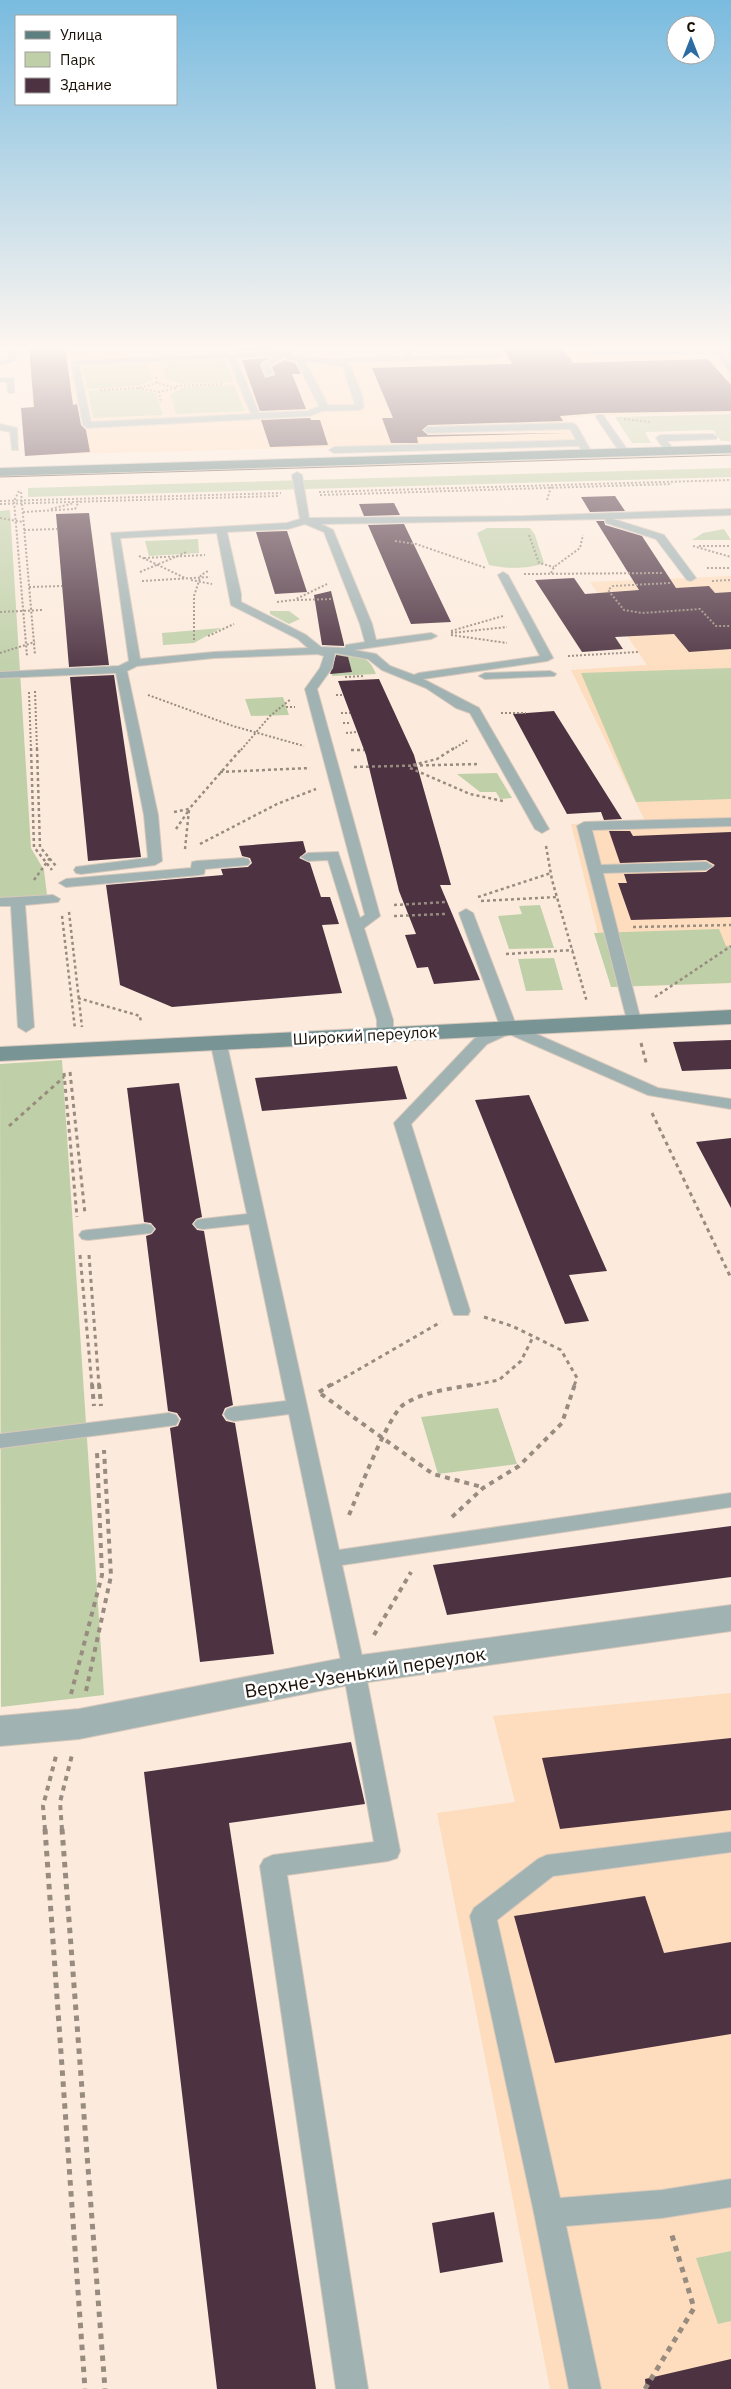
<svg xmlns="http://www.w3.org/2000/svg" width="731" height="2389" font-family="'IBM Plex Sans',sans-serif">
<style>
.built{fill:#fdddbe}
.green{fill:#bfd0a9}
.building{fill:#4d3342}
.lines{fill:none;stroke-linecap:round;stroke-linejoin:round}
.lane-casing{stroke:#d8c8bb;stroke-width:2}
.street-casing{stroke:#d8c8bb;stroke-width:2}
.secondary-casing{stroke:#d8c8bb;stroke-width:2}
.primary-casing{stroke:#d8c8bb;stroke-width:2}
.path-far4{stroke:#988b7f;stroke-width:2;stroke-dasharray:2 2;stroke-linecap:butt}
.path-far3{stroke:#988b7f;stroke-width:2.5;stroke-dasharray:3 3;stroke-linecap:butt}
.path-far2{stroke:#988b7f;stroke-width:3;stroke-dasharray:4 4;stroke-linecap:butt}
.path-far1{stroke:#988b7f;stroke-width:4;stroke-dasharray:5 5;stroke-linecap:butt}
.path{stroke:#988b7f;stroke-width:5;stroke-dasharray:5.5 5.5;stroke-linecap:butt}
.lane{fill:#a0b2b2;fill-rule:evenodd}
.street{fill:#a0b2b2;fill-rule:evenodd}
.secondary{fill:#799495;fill-rule:evenodd}
.primary{fill:#5e7f80;fill-rule:evenodd}
.tram{stroke:#5e5348;stroke-width:1}
.labels{text-anchor:middle;dominant-baseline:central;stroke-width:5;stroke-linejoin:round;paint-order:stroke}
.street-label{font-size:16px;fill:#1a1108;stroke:#fff}
.near-street-label{font-size:19px;fill:#1a1108;stroke:#fff}
</style>
<rect width="100%" height="100%" fill="#fcebdd"/>
<path class="built" d="M29,346H731V413L566,417L575,441L35,455Z
M731,576V983L611,987L571,824L645,821L571,670L647,665L590,582Z
M731,1693V2389H550L437,1813L515,1802L493,1716Z"/>
<path class="green" d="M225,360L233,382L183,384L166,379L160,362Z
M147,363L152,380L138,386L87,389L82,366Z
M234,385L245,411L176,414L170,394L184,387Z
M138,389L156,394L163,415L93,418L88,391Z
M731,414V441H721L713,430L645,432L651,443H632L615,417Z
M731,468V477L28,497V488Z
M10,510L31,848L44,870L47,895L0,899V511Z
M487,528H530L535,535L544,563C529,569 505,569 489,565L477,533Z
M724,529L731,540H692L703,533Z
M198,539L199,553L149,556L145,541Z
M270,611H289L300,619L289,624L270,614Z
M221,628L194,643L163,645L162,633Z
M331,652C354,656 367,651 376,674L332,676L331,670L336,661V654Z
M731,668V799L636,802L581,673Z
M283,697L289,715L251,716L245,699Z
M497,773L512,798L500,799L496,792H480L457,774Z
M540,905L554,948L509,949L498,916L522,914L519,906Z
M719,929L726,946H731V983L611,987L594,933Z
M554,958L563,990L526,991L518,959Z
M62,1060L104,1695L1,1707L0,1064Z
M498,1408L517,1464L438,1474L421,1417Z
M731,2251V2321L718,2324L696,2258Z"/>
<path class="building" d="M29,346H65L73,405L77,404L81,425L86,430L90,452L25,456L21,408L34,407Z
M238,346H284V349L239,351Z
M502,346H562L573,363L708,359L731,385V411L597,413L560,416L563,421L428,425L422,430L428,435L570,433L417,437L418,443H391L382,418H393L372,368L512,364Z
M269,358L260,364L265,378L275,375L272,367L284,360L295,363L301,374H292L306,409L260,411L242,360Z
M310,418L311,420H320L328,445L270,447L261,420Z
M615,496L625,511L590,512L581,497Z
M394,503L400,515L364,516L359,504Z
M89,513L109,665L69,667L56,514Z
M596,521H604L605,525L642,536L676,588L709,586L715,593L731,592V649L689,652L674,634L615,637L623,649L582,652L535,580L574,578L585,594L639,590Z
M404,524L451,622L411,624L368,525Z
M287,531L307,592L275,594L256,532Z
M331,591L344,644V646L322,645L314,595Z
M336,655L348,657L352,672L330,674Z
M114,675L141,857L88,861L70,677Z
M379,679L414,755L451,885H440L480,980L434,984L428,967L417,968L405,935L416,934L399,891L366,755L338,681Z
M554,711L622,819L604,820L601,812L567,814L513,714Z
M609,831H630L633,836L731,832V917L631,920L618,883H627L624,874L706,872L715,865L706,860L620,863Z
M303,841L306,852L299,858L310,863L321,897H330L339,924L322,925L342,993L172,1007L120,985L106,885L223,875L221,869L248,867L252,863L250,858L242,856L239,846Z
M731,1040V1069L682,1071L673,1042Z
M397,1066L407,1099L262,1111L255,1078Z
M179,1083L202,1217L196,1219L192,1224L197,1230L204,1231L233,1405L225,1408L222,1415L226,1421L235,1423L274,1654L200,1662L170,1428L178,1426L181,1419L177,1413L168,1411L146,1236L152,1234L156,1229L151,1223L144,1222L127,1088Z
M529,1095L607,1271L569,1275L589,1321L565,1324L475,1100Z
M731,1138V1208L696,1142Z
M731,1526V1577L447,1615L433,1565Z
M731,1738V1810L560,1829L542,1758Z
M351,1742L365,1804L229,1823L316,2389H217L144,1772Z
M645,1896L664,1953L731,1942V2034L555,2063L514,1916Z
M494,2212L503,2262L440,2273L432,2223Z
M731,2359V2389H646L645,2379Z"/>
<g class="lines">
<defs>
<path id="lane" d="M8,346H16V361L0,365V361L8,359Z
M286,346H294L296,351L292,354L293,356L331,359L404,356L402,346H410L412,356L496,354L500,356L496,358L345,362L350,365L362,395L364,407L360,410L322,411L310,416L87,428L83,425L71,361L286,351ZM276,356L262,365L266,376L273,374L270,366L285,357L287,360L296,361L319,406L308,411L259,413L236,358ZM228,358L251,414L91,422L79,365ZM305,361L343,367L355,405H328Z
M711,346H719L731,363V371H728L717,354L592,355L588,353L592,351L714,350Z
M0,378H14V393H8L7,382H0Z
M597,415H603L629,452L627,454H621L596,417Z
M573,423L577,426L591,451L589,453H583L579,446L334,453L329,450L334,447L576,440L570,429L428,433L424,430L428,427Z
M0,424L17,428L18,450H12L10,432L0,430Z
M713,434L717,437L716,439L667,441L675,451L670,454L667,453L656,438L660,435Z
M297,472L302,475L309,518L524,516L731,509V515L613,519L664,535L696,578L691,581L687,580L656,539L606,523L605,519L321,524L333,530L372,624L376,640L431,633L437,636L431,639L354,650L376,654L390,666L414,675L419,673L540,656L498,575L503,572L508,575L553,658L547,661L423,679L479,708L549,829L542,833L535,829L470,713L456,708L426,688L382,670L368,659L335,653L332,668L317,689L380,916L364,928L393,1020V1033L385,1038L377,1033V1020L328,860L308,861L301,857L308,853L338,852L360,918L365,915L305,689L320,668L324,656L318,654L214,658L137,666L127,671L158,815L162,861L155,865L81,874L76,873L74,870L76,867L148,858L144,815L116,673L0,678V672L119,666L129,661L111,533L287,523L300,519L292,475ZM305,524L324,532L360,624L365,642L346,645L345,648L321,647L306,635L241,602V594L227,532L288,529ZM217,533L231,605L298,639L308,648L214,652L140,659L120,538Z
M550,671L556,674L554,676L485,679L479,676L485,673Z
M731,818V826L592,830L601,865L706,862L713,866L706,870L603,873L641,1021L638,1024H628L577,826L584,822Z
M243,858L248,859L250,862L248,865L205,869L204,874L199,875L66,887L59,883L66,879L191,868L192,862L197,861Z
M53,895L60,899L58,902L25,905L34,1027L26,1032L18,1027L11,906H0V898Z
M466,909L473,913L516,1025L658,1088L731,1099V1109L648,1095L509,1034L487,1044L411,1124L470,1311L468,1315H454L452,1311L394,1123L475,1038L500,1026L459,913Z
M219,1040L227,1045L339,1550L731,1493V1507L342,1565L365,1670L400,1851L397,1858L388,1861L287,1875L368,2389H336L260,1866L264,1859L273,1855L374,1842L343,1670L289,1414L234,1421L227,1419L224,1414L227,1409L234,1407L286,1401L249,1224L203,1229L197,1228L194,1224L197,1220L203,1219L247,1214L211,1045Z
M145,1224L151,1225L154,1229L151,1233L88,1240L82,1239L79,1235L82,1231L88,1230Z
M169,1413L176,1415L179,1420L176,1425L0,1448V1434Z
M731,1832V1852L553,1876L497,1920L560,2198L662,2190L731,2179V2207L662,2218L566,2226L601,2389H569L534,2213L470,1916L474,1908L538,1859L547,1855Z"/>
<path id="street" d="M731,1605V1631L354,1684L79,1739L0,1746V1716L79,1709L354,1656Z"/>
<path id="secondary" d="M731,1010V1024L0,1061V1047Z"/>
<path id="primary" d="M731,445V453L0,476V468Z"/>
</defs>
<use href="#lane" class="lane-casing"/>
<use href="#street" class="street-casing"/>
<use href="#secondary" class="secondary-casing"/>
<use href="#primary" class="primary-casing"/>
<path class="path-far4" d="M156,377L157,383L177,388L159,392L161,403
M176,386L223,384
M138,388L159,392
M100,390L138,388L157,383
M624,419L650,422
M19,491L14,501L27,656
M21,492L35,655
M319,492L731,480
M320,495L672,484
M547,500L551,487
M0,501L281,493
M0,504L279,496
M51,509L74,503
M23,512L75,509L79,501
M0,518L23,522
M24,530L57,529
M529,535L539,563L554,567
M395,541L416,544L486,568
M693,546L731,557
M699,546H731
M139,556L185,578
M144,558L205,555
M707,568H731
M140,572L187,552
M551,573L554,567L580,548L583,535
M524,574L663,573
M191,580L212,584
M142,581L210,577
M712,581L731,580
M670,583L613,586L608,590L624,610L642,613L700,609L716,626H731
M29,587L62,586
M297,600L333,599
M277,602L294,600L327,584
M0,612L42,610
M451,631L503,616
M451,633L507,627
M451,635L507,643
M208,636L234,624
M194,640V596L201,575L208,571
M0,653L35,642
M568,656L638,652
M345,677L364,676
M35,691L37,750
M29,692L31,750
M148,695L233,726L304,746
M336,695H343
M286,707H295
M341,713H350
M501,713H526
M343,723H351
M346,733L357,732
M241,750L270,716L291,699
M452,750L468,740"/>
<path class="path-far3" d="M31,748L34,847L52,870
M37,748L40,847L56,866
M351,750H364
M413,765L437,759L454,748
M354,767L480,764
M410,768L470,794L503,801
M220,772L310,768
M174,812L189,809L242,748
M176,829L189,810
M200,844L277,804L316,789
M546,846L552,880L587,1002
M185,849L189,810
M34,880L50,858
M478,897L551,873
M481,901L557,897
M394,905L447,902
M69,912L82,1027
M62,916L75,1029
M394,916L445,914
M633,927L731,925
M506,954L573,950
M655,997L731,946
M78,998L140,1016L141,1023"/>
<path class="path-far2" d="M641,1043L647,1066
M70,1072L85,1214
M64,1073L77,1217
M652,1113L731,1278
M9,1126L64,1077
M80,1255L92,1386
M89,1255L99,1386
M484,1317L512,1326L561,1350L577,1378L574,1386
M330,1386L441,1322
M469,1386L499,1380L521,1361L533,1337"/>
<path class="path-far1" d="M92,1384L94,1406
M99,1384L101,1406
M319,1392L332,1384
M321,1394L433,1474L482,1487
M349,1515C357,1496 389,1414 403,1405C424,1391 451,1389 476,1384
M452,1517L483,1488L519,1466L562,1423L575,1384
M374,1635L411,1572
M86,1691L111,1576L104,1450
M71,1694L102,1575L97,1452
M45,1830L43,1806L56,1756
M62,1830L60,1802L72,1755"/>
<path class="path" d="M45,1829L85,2389
M62,1829L105,2389
M645,2389L694,2308L671,2232"/>
<use href="#lane" class="lane"/>
<use href="#street" class="street"/>
<use href="#secondary" class="secondary"/>
<use href="#primary" class="primary"/>
<path class="tram" d="M0,477L731,455"/>
</g>
<linearGradient id="sky" x2="0" y2="1"><stop stop-color="#79bbdf"/><stop offset="0.51" stop-color="#fef6f0"/><stop offset="1" stop-color="#fef6f0" stop-opacity="0"/></linearGradient>
<rect width="731" height="681" fill="url(#sky)"/>
<g class="labels">
<g class="street-label">
<text transform="translate(365 1035) rotate(-3)">Широкий переулок</text>
</g>
<g class="near-street-label">
<text transform="translate(365 1672) rotate(-9)">Верхне-Узенький переулок</text>
</g>
</g>
<rect x="15" y="15" width="162" height="90" fill="#ffffff" stroke="#a3a09c"/>
<rect x="25" y="31" width="25" height="8" fill="#5e7f80" stroke="#a3a09c"/>
<text x="60" y="40" font-size="15" fill="#1a1108">Улица</text>
<rect x="25" y="52" width="25" height="15" fill="#bfd0a9" stroke="#a3a09c"/>
<text x="60" y="65" font-size="15" fill="#1a1108">Парк</text>
<rect x="25" y="78" width="25" height="15" fill="#4d3342" stroke="#a3a09c"/>
<text x="60" y="90" font-size="15" fill="#1a1108">Здание</text>
<g transform="translate(691 40)"><circle r="24" fill="#ffffff" stroke="#a3a09c"/>
<path d="M0-4L9 19L0 12L-9 19Z" fill="#2d6ca3"/>
<text y="-8" font-size="14" font-weight="bold" text-anchor="middle" fill="#1a1108">С</text>
</g>
</svg>
